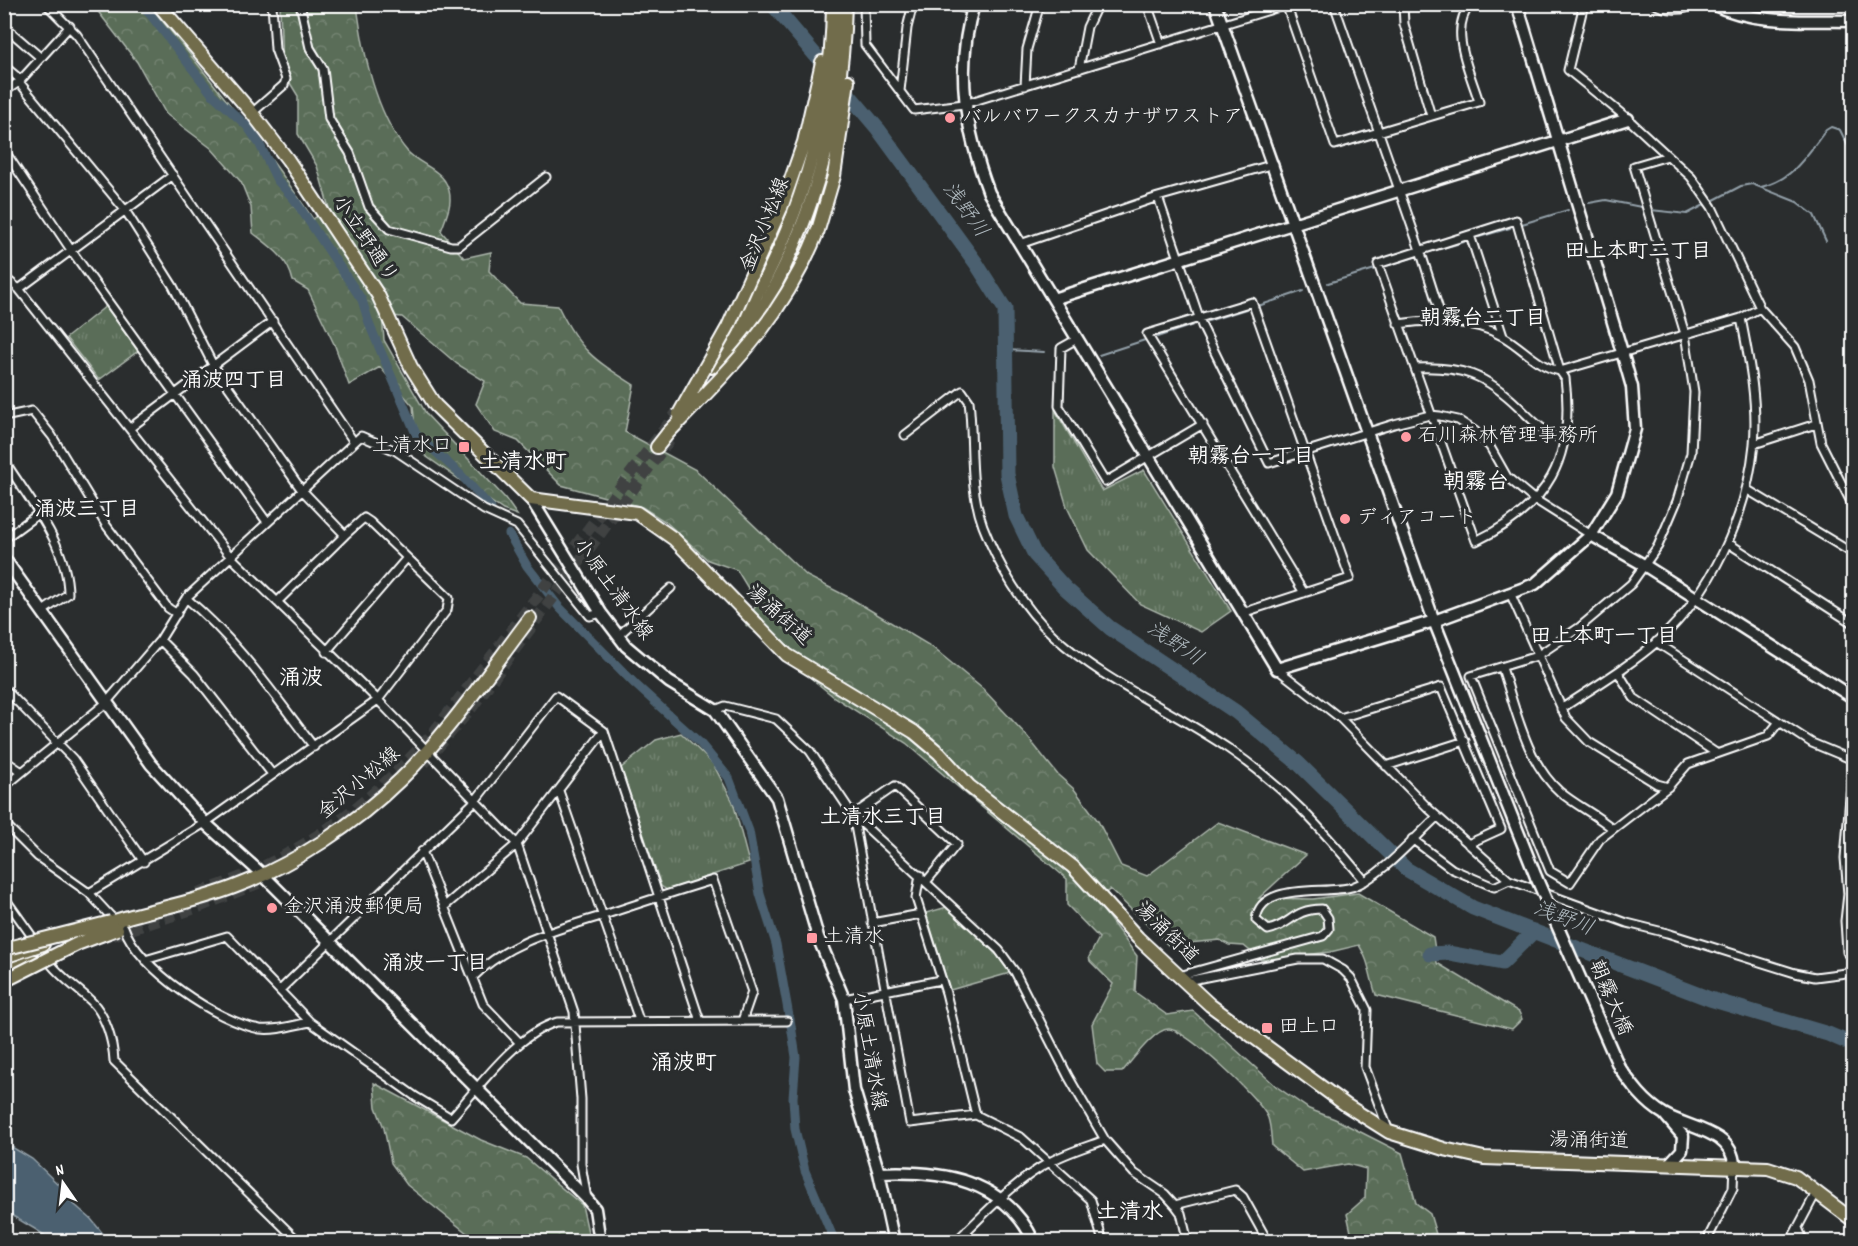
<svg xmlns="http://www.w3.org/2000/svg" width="1858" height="1246" font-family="Dekko,'Klee One',sans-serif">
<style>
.forest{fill:url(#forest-crowns);stroke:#acb6ac;stroke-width:1.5}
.park{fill:url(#park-tufts);stroke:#acb6ac;stroke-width:1.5}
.water{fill:#4b616f;stroke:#93a0a9;stroke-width:1.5}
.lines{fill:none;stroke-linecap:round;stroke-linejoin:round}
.stream{stroke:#93a0a9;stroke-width:2}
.canal{stroke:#4b616f;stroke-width:9}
.river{stroke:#4b616f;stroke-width:15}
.primary-tunnel{stroke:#3f4243;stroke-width:12;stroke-dasharray:12 6;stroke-linecap:butt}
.street-casing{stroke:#fff;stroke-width:11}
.secondary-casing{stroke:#fff;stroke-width:15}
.primary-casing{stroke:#fff;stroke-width:16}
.street{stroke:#2a2d2e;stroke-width:7}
.secondary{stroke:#2a2d2e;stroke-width:10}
.primary{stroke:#716c4b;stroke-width:12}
.secondary-bridge-casing{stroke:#fff;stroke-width:15;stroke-linecap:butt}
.primary-bridge-casing{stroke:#fff;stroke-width:16;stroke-linecap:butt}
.secondary-bridge{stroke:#2a2d2e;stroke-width:10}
.primary-bridge{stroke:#716c4b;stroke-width:12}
.poi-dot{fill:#ff9aa2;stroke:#2a2d2e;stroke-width:2}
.labels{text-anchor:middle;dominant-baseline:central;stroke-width:6;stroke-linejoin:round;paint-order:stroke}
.poi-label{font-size:20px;fill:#fff;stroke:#2a2d2e;text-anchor:start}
.street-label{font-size:20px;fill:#fff;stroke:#2a2d2e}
.water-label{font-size:21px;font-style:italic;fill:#aeb8be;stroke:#2a2d2e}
.neighbourhood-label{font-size:21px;font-weight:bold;fill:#fff;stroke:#2a2d2e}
.quarter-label{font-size:22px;font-weight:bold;fill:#fff;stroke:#2a2d2e}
</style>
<defs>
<pattern id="forest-crowns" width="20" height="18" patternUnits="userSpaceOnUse" patternTransform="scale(1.5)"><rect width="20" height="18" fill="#5a6d58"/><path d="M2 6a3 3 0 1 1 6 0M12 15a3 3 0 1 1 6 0" fill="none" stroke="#738371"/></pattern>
<pattern id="park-tufts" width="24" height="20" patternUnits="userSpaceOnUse" patternTransform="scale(1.5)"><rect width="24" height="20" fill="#5a6d58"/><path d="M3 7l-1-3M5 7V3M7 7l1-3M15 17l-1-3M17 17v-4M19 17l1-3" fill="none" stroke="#738371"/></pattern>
</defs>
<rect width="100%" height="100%" fill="#2a2d2e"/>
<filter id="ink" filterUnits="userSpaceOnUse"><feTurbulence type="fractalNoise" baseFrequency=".0167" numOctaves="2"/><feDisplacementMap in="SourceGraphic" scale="12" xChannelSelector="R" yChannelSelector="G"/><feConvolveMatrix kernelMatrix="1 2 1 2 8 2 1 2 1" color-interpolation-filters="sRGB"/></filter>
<g filter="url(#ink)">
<path class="forest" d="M93,5H149C207,74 263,144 313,219L329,208L317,166L298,134V96L282,70L280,5H357C363,53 375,113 407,151C417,163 439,169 446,183C455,200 447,214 441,231L464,258L491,252L489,271L520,303L558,306C580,351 593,359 634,385L625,432L696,470L807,576L850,598L932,647L983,689L1026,735L1058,775L1074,789L1098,821L1121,866L1147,876L1218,822L1306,855L1259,898L1313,899L1358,893L1433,937L1437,963L1519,1012L1522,1019L1512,1029L1376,995C1370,977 1369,960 1359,945L1330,952L1261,960L1244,946L1229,945L1220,940L1168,945L1110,889L1097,902L1137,956L1135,992L1167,1015L1193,1011L1277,1087L1309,1109L1335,1119L1402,1153L1416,1203L1430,1214L1438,1241H1353L1347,1214L1365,1198L1366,1169L1348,1164L1303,1172L1272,1146C1271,1137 1271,1127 1268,1118C1262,1101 1187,1030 1169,1029C1155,1028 1131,1062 1122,1072H1105L1097,1064L1092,1024L1113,984L1090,961L1089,957L1099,938L1067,905V879L906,743L834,697L746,625L757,603L737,570L708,560L666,522L642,507L561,485L518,441L495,432L476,404L485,381L457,364L402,317L382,315L384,340L427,415L505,498L517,515L503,510L417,450L413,406L380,367L349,385L335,346L308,290L293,281C288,258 271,247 253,233L251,207L241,182L211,148L166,114L137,62Z
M374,1083L481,1140L526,1158L582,1205L590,1241H477L407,1185L391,1163L384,1128L376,1107Z"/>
<path class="park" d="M106,306L138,351L99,380L66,338Z
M1055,410L1102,491L1144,470L1231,611L1201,632L1140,604L1088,550L1067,507L1055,467Z
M681,733L713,764L733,802L749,863L667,890L661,886L621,768L656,740Z
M947,907L997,955L1010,973L950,990L926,913Z"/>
<path class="water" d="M5,1143L32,1159L61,1187L60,1192L91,1219L109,1241H51C38,1228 19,1222 5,1210Z"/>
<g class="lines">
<path class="stream" d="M1761,187C1794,179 1806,156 1826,130L1831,127L1840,130L1854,158
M1589,203L1606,200L1641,207
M1651,210L1687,214L1741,186L1752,184L1797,202L1814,215L1826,241
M1522,224L1568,210
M1479,237L1510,228
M1429,252L1464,242
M1850,265L1854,268
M1386,266L1415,257
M1328,283L1375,269
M1258,306L1303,291
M1208,321L1246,309
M1157,337L1193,325
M1007,350L1044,352
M1099,355L1145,340"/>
<path class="canal" d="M142,4L212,94L247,126L258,142
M259,143L277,180L294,199L362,300L370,326L416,434
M418,436L460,474L491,508
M509,534L527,566L559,607L635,684L700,743L729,778L749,831L760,894L776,944L789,1016
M790,1019L796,1057L793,1098L795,1129L805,1171L835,1242"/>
<path class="river" d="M772,4L878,129L976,263L1005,309L1007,474L1016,516L1035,555L1065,588L1110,628L1236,712L1298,763L1406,869L1473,908L1561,942L1710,999L1828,1034L1854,1045
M1430,954L1449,953L1502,963L1534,931"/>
<path class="primary-tunnel" d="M424,763L472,707L669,440
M198,893C292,863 371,806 435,731L680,409
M113,935L198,907L258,883"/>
<defs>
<path id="street" d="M46,4L77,35L354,442
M300,4L310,48L323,69L329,119L350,153L369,207L389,229L451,246H459L546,177
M864,4L865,45L914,110L964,104L1289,4
M947,4L972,10
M1147,4L1161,44
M1286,4L1335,145L1479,102C1471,74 1447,29 1471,4
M1334,4L1420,250L1443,322
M1403,4L1404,24L1431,116
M1584,4L1568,70L1628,119L1691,177L1712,207L1760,308L1795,347L1809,380L1821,443L1854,508
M1654,4C1666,10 1683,12 1694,4
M4,26L41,58
M4,66L21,80
M1079,69L1087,27L1098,4
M19,82L125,210L173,286L213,365L301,489L345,535L364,518L370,522L449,598L447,610L378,700L205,823L89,893
M1025,86L1027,49L1040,4
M900,91L907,28L913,4
M4,92L19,82L70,26
M252,113L284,85L286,79L275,49L272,4
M4,150L71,250L267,522
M1668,156L1634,166L1685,334L1694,392L1691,453L1677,501L1658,546L1631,584L1580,627L1537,656L1471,676L1550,871L1570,883L1600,839L1668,787L1688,764L1768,736L1779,722
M1158,197L1202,326L1269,463L1394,424L1430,415L1440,416L1458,420L1475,431L1490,447L1507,477L1531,497L1591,535
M1516,220L1560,371L1565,378C1575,458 1549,506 1476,541L1378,264Z
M1470,235L1503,336
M1020,244L1158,197L1274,164
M4,277L19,289L230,556L378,700L517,844L574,1012L581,1099V1164L587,1199
M19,289L173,175
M1398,324C1431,319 1474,319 1504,337C1523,348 1538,367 1560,371L1741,318L1760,308
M1077,339L1061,348L1059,406L1105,482L1203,424
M1415,368C1461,366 1485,374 1519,407C1533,421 1544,433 1563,439
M4,417L32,411L52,436L106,525L168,608L177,614
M130,428L273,321
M905,435L962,391L969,401C974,442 968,486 983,526C998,565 1023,608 1054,636C1104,682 1174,711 1229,749C1286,788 1322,829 1365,881
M1754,444L1816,424
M4,460C29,500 68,545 68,594L43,611
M1746,489L1854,554
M4,539L38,514
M1728,543L1854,624
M1511,595L1566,718L1589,742L1657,784L1668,787
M186,598C237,640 274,695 314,747
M277,602L345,535
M1242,613L1350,578L1252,302L1147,334L1304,593
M619,635L671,588
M160,640L194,674L272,774
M1656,642L1812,743L1853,760
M326,652L406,559
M1502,668C1516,709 1526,762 1560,792C1577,806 1597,815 1613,829
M1277,669L1340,718L1429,809L1509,880L1627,923L1667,933L1795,973L1815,977L1854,972
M1618,672L1634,698L1716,753
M4,688L73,759L144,862
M1854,688L1853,760L1845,858L1848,894L1845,921L1847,952L1854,959
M1561,709C1594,687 1628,667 1658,641C1712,592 1747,516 1754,444C1758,402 1749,359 1741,318
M715,710L725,706L776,719L810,751L853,815L999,950L1015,972L1068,1076L1105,1140L1134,1173L1165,1194L1175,1205L1181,1213L1188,1242
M1340,718L1441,687L1501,829L1468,844
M4,760L22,772
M1386,766L1465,741
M4,787L106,703L160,640L186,598L361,436L396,451L484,510L517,525L590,616L601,613
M559,791L639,1020
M853,815L910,1123L976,1115L1022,1138L1091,1200L1103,1242
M853,815L895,786L957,844L926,882
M4,823L38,857L89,893L115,921
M1412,839L1452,869L1494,887L1509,880
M422,851L483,1004L520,1043
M920,875L916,898L946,993L976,1115
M4,897L31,935
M445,906L517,844L604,731
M872,923L921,914
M124,927C137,968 218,1022 260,1029C276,1031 294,1025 310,1022
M145,960L227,936L310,1022L416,1097L451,1118C479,1087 516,1034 557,1022L787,1021
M50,963C62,978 77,988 91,1001C106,1015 113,1042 114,1061L299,1242
M1179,976L1323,936L1329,929L1328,918L1322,909C1293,909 1291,925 1268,930L1256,920C1260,881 1324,895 1352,887C1380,878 1415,837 1437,817
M473,977C509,941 557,930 604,915C640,903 677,891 713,880L752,992L742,1021
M1186,981L1298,959H1323L1343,970L1351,978L1367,1010L1365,1067L1388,1129
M280,990L475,801L556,696L604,731L700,1021
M844,999L940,980
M1175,1205L1235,1190L1243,1197L1268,1242
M1798,1228L1804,1242
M967,1230L971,1242
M955,1242C985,1214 1012,1183 1048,1163C1065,1153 1086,1147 1105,1140
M1706,1242L1733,1188L1734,1165
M1790,1242L1817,1191"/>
<path id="secondary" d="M974,4C954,69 966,132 989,193L1277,669L1434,621L1215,4
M1517,4L1622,352L1632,387L1635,429L1617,493L1591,535L1535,584L1434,621L1536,877
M1712,4C1756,25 1806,20 1854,21
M1053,299L1628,119
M531,499L601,613L626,646L669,682L715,710L777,798L818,937L844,999L854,1090L879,1173L894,1242
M1591,535L1644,565L1852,697
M4,558L151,764L205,823L263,875L587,1199L595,1209L600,1242
M1619,1067C1632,1085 1645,1103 1664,1114C1687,1128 1733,1131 1734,1165
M1665,1115L1683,1136L1682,1150L1670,1163
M879,1173C941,1170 1005,1179 1034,1242"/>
<path id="primary" d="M158,4L252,113L288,160L378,295L411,367L435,405L531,499L637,513L674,539L787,655L914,732L939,753L969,786L1073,867L1138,938L1210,1005L1346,1105L1389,1132L1444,1149L1484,1158L1768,1168L1796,1177L1854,1221
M781,208L804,142L822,62
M818,230L834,176L848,81
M711,367C787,262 832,135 833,4
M721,371C802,264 842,138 845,4
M657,447L668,433
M111,922C151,909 193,903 234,887C295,864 354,825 401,779C450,731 489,672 530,618
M4,957L43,944
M4,972L35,961"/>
</defs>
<use href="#street" class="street-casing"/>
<use href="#secondary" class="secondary-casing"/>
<use href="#primary" class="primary-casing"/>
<use href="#street" class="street"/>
<use href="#secondary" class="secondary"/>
<use href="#primary" class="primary"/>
<defs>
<path id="secondary-bridge" d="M1536,877L1619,1067"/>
<path id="primary-bridge" d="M679,414L728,327L781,208
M668,433C732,367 784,317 818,230
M4,949L111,922
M4,981L77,944L117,929"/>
</defs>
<use href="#secondary-bridge" class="secondary-bridge-casing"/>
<use href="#primary-bridge" class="primary-bridge-casing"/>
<use href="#secondary-bridge" class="secondary-bridge"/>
<use href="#primary-bridge" class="primary-bridge"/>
</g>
</g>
<g class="poi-dot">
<circle cx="950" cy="118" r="6"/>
<circle cx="1406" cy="437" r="6"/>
<rect x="458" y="441" width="12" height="12" rx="3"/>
<circle cx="1345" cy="519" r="6"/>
<circle cx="272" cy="908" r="6"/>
<rect x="806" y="932" width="12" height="12" rx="3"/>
<rect x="1261" y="1022" width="12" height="12" rx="3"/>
</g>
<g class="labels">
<g class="poi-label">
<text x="962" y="118">バルバワークスカナザワストア</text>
<text x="1418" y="437">石川森林管理事務所</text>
<text x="452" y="447" text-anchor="end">土清水口</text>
<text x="1357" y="519">ディアコート</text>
<text x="284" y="908">金沢涌波郵便局</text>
<text x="824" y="938">土清水</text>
<text x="1279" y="1028">田上口</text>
</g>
<g class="street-label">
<text transform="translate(766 225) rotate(-68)">金沢小松線</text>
<text transform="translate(364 240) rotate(56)">小立野通り</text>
<text transform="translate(612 590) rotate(54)">小原土清水線</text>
<text transform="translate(778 616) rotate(42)">湯涌街道</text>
<text transform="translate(360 784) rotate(-40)">金沢小松線</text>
<text transform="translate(1166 934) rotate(44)">湯涌街道</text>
<text transform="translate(1609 998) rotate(67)">朝霧大橋</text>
<text transform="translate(868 1051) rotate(80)">小原土清水線</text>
<text transform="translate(1589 1142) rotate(1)">湯涌街道</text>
</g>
<g class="water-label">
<text transform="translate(964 211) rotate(54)">浅野川</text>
<text transform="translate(1174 645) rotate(34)">浅野川</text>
<text transform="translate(1563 920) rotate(21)">浅野川</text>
</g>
<g class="neighbourhood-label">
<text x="1638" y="253">田上本町二丁目</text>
<text x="1483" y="320">朝霧台二丁目</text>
<text x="234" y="382">涌波四丁目</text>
<text x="1251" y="458">朝霧台一丁目</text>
<text x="87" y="511">涌波三丁目</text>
<text x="1604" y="638">田上本町一丁目</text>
<text x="883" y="819">土清水三丁目</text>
<text x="435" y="965">涌波一丁目</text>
</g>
<g class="quarter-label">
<text x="523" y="463">土清水町</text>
<text x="1476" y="483">朝霧台</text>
<text x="301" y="679">涌波</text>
<text x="684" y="1064">涌波町</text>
<text x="1130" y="1213">土清水</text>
</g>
</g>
<rect width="1858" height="1246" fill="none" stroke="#2a2d2e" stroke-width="24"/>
<rect x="12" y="12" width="1834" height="1222" fill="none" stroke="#fff" stroke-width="2" filter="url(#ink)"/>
<g transform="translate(63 1183) rotate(346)" stroke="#2a2d2e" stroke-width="4.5" paint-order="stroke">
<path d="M0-4.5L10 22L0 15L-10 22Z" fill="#ffffff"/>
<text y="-9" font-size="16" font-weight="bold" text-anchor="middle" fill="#ffffff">N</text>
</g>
</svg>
